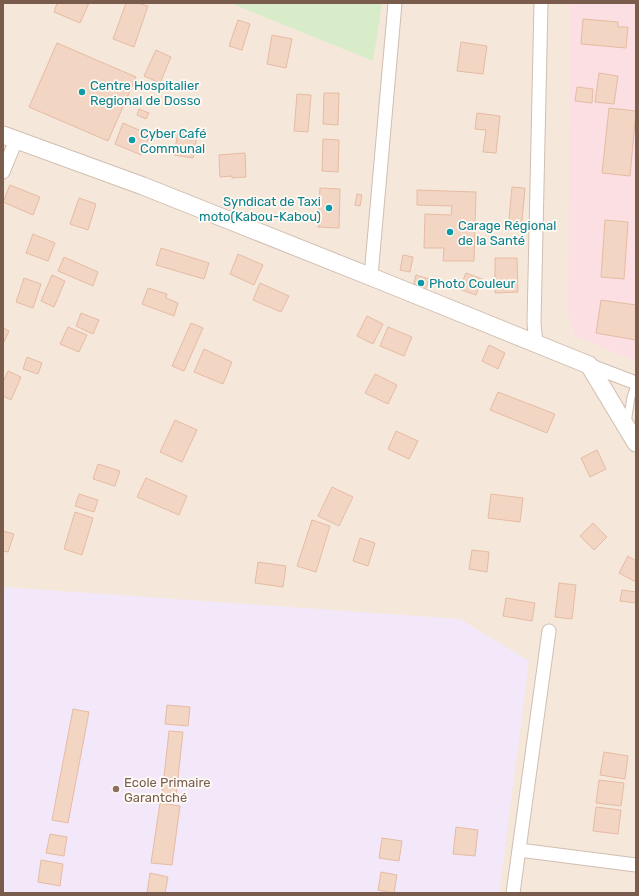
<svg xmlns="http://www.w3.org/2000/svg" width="639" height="896" font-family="Rubik,sans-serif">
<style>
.residential{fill:#f5e8da}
.education{fill:#f3e8fa}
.medical{fill:#fbdfe3}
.green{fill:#d8ecc9}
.building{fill:#f3d5c3;stroke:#e6bba3}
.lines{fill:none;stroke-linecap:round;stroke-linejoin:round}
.service-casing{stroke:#d1beb0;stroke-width:9}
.minor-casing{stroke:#d1beb0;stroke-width:15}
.tertiary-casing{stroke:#d1beb0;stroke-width:19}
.service{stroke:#fff;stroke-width:7}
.minor{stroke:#fff;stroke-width:13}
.tertiary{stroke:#fff;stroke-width:17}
.culture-dot{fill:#0f9aa8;stroke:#fffaf3;stroke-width:1.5}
.education-dot{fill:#8d6e63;stroke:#fffaf3;stroke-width:1.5}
.labels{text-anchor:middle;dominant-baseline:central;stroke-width:3.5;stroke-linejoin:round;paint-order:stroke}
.culture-label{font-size:13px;fill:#0d838f;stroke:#fffaf3;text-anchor:start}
.education-label{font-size:13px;fill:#785e54;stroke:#fffaf3;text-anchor:start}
</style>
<rect width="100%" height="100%" fill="#fdf6ec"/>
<path class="residential" d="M3,3H636V893H3Z"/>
<path class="education" d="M3,587L460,619L529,661L499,893H3Z"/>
<path class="medical" d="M570,3H636V361L575,336L568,313Z"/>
<path class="green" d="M230,3H382L373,61Z"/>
<path class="building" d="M57,3H89L80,23L54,12Z
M126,3H138L148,6L134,47L113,39Z
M583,19L618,22V27H628L626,48L581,44Z
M238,20L250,24L242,50L229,46Z
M272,35L292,39L286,68L267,64Z
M461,42L487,46L483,74L457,71Z
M57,43L136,77L108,141L29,107Z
M156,50L171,57L160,83L144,76Z
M599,73L618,76L614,104L595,102Z
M577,87L593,89L592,103L575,101Z
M324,93H339L338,125L323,124Z
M297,94L311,95L308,132L294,131Z
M609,108L636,111L630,176L602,173Z
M139,109L149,113L146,119L137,115Z
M477,113L500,116L496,153L483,152L486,130L475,129Z
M123,123L150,135L141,155L115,144Z
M178,132L197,135L193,158L174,155Z
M323,139L339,140L338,172L322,171Z
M245,153L246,177L232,178V176L220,177L219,155Z
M10,185L40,197L33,215L3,202Z
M512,187L525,188L521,231L508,230Z
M320,188L340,189L339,228L318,227Z
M417,190L476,192L474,261H443L444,248H424L425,214L451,215L452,206L417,205Z
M357,194L362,195L360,206L355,205Z
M79,198L96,204L88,230L70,224Z
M605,220L628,222L624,279L601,277Z
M33,234L55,243L48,261L26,253Z
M161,248L209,263L204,279L156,265Z
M238,254L263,265L254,285L230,274Z
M403,255L413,257L410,272L400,270Z
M64,257L98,272L93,286L58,271Z
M495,258H517L518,292L495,293Z
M466,273L482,279L476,295L459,289Z
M52,275L65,281L54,307L41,301Z
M416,275L429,279L425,291L413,288Z
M24,278L41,284L33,308L16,302Z
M260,283L289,296L281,312L253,300Z
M148,288L167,294L166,298L178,303L174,316L142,304Z
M601,300L636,305V340L596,333Z
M81,313L99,320L93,334L76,326Z
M367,316L383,324L373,344L357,336Z
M191,323L203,328L184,371L172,366Z
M68,327L87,335L79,352L60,344Z
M388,327L412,337L404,356L380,346Z
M3,328L9,331L3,344Z
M489,345L505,353L498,369L482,361Z
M204,349L232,362L223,384L194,372Z
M27,357L42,363L38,374L23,369Z
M8,371L21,377L11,400L3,396V382Z
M375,374L397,385L388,404L365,393Z
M498,392L555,414L547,433L490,410Z
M175,420L197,430L182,462L160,452Z
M396,431L418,441L409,459L388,449Z
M597,450L606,469L590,477L581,458Z
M98,464L120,471L115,486L93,479Z
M146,478L187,496L179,515L137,497Z
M332,487L353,497L339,526L318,516Z
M79,494L98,500L94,512L75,506Z
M491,494L523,498L520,522L488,518Z
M75,512L93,518L82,555L64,549Z
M312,520L330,526L316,572L297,566Z
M593,523L607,537L594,550L580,536Z
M3,531L14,534L8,552L3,551Z
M360,538L375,543L368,566L353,561Z
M472,550L489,552L487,572L469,569Z
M628,556L636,561V582L619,573Z
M258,562L286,566L283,587L255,583Z
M559,583L576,585L572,619L555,617Z
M622,590L636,592V603L620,601Z
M506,598L535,603L532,621L503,616Z
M167,705L190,707L188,726L165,724Z
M73,709L89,712L68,823L52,820Z
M169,731L183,732L176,796L162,794Z
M604,752L628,756L625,779L600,775Z
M599,780L624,783L621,806L596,803Z
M160,803L180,806L172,865L151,863Z
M596,807L621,810L618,834L593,831Z
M456,827L478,830L475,856L453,854Z
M50,834L67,837L64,856L46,853Z
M382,838L402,841L399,861L379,858Z
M41,860L63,864L60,886L38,882Z
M381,872L397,875L394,893L378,890Z
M150,873L168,877L165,893H147Z"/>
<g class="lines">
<defs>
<path id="service" d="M627,423L631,397L636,383"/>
<path id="minor" d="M3,172L16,140
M371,276L395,3
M536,344L534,323L541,3
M589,365L636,383
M519,850L636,865
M513,893L549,631"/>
<path id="tertiary" d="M3,135L143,186L384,282L589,365L636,443"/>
</defs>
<use href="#service" class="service-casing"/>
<use href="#minor" class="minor-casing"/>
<use href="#tertiary" class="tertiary-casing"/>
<use href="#service" class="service"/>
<use href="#minor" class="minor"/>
<use href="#tertiary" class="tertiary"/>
</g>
<g class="culture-dot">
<circle cx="82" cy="92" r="4"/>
<circle cx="132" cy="140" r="4"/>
<circle cx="329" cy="208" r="4"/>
<circle cx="450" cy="232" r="4"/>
<circle cx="421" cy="283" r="4"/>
</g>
<circle class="education-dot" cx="116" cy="789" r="4"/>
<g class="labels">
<g class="culture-label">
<text x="90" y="85">Centre Hospitalier<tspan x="90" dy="15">Regional de Dosso</tspan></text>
<text x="140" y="133">Cyber Café<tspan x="140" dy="15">Communal</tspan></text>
<text x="321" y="201" text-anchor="end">Syndicat de Taxi<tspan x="321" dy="15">moto(Kabou-Kabou)</tspan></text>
<text x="458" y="225">Carage Régional<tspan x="458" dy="15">de la Santé</tspan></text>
<text x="429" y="283">Photo Couleur</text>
</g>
<g class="education-label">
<text x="124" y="782">Ecole Primaire<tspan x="124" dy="15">Garantché</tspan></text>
</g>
</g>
<rect width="639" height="896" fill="none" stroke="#7a5c4d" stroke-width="8"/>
</svg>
